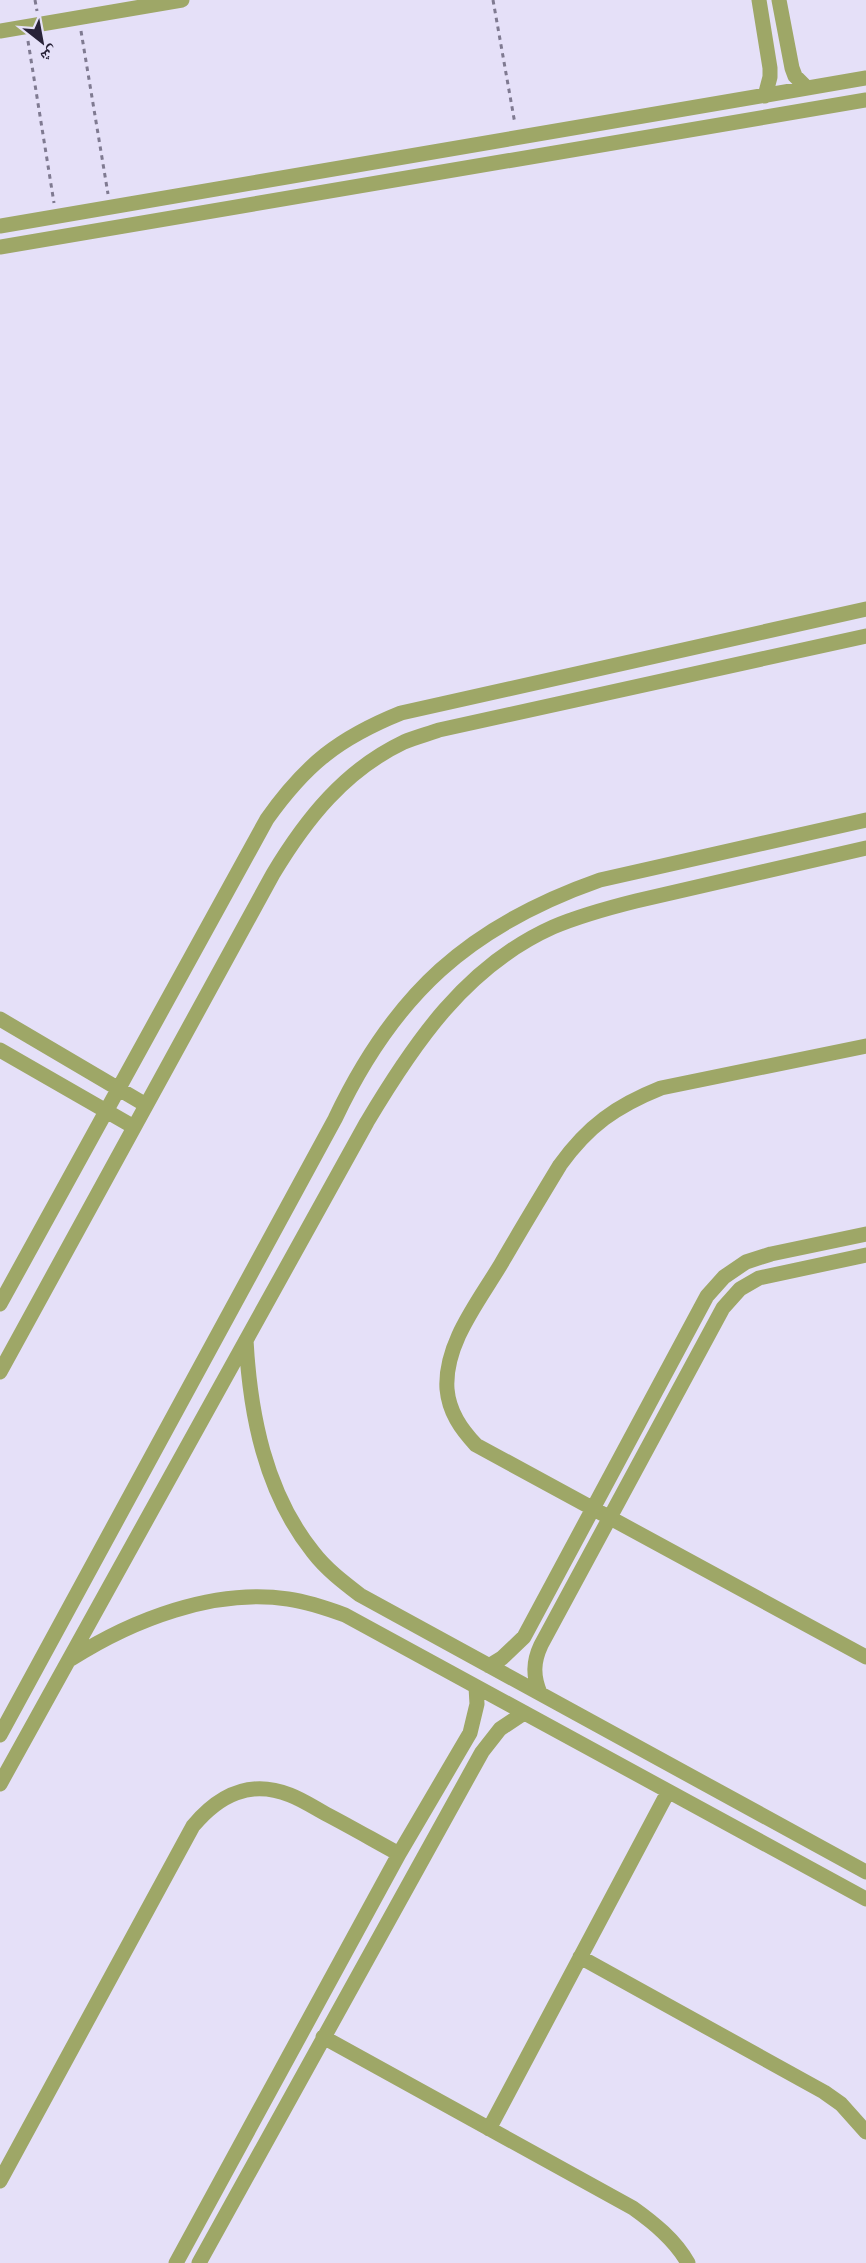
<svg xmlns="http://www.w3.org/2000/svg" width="866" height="2263" font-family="Jost,'Noto Naskh Arabic',sans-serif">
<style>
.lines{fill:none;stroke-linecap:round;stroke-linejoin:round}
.path{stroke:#7f7a91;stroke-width:3;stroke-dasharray:4.5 4.5;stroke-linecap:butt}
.street{stroke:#9ea767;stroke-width:15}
</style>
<rect width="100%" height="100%" fill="#e5e0f8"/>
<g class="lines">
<path class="path" d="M35,0L37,11
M493,0L515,124
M81,31L108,194
M28,41L54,203"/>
<path class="street" d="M759,0L770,68V77L765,96
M779,0L792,68L795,76L807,88
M0,31L182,0
M0,226L866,78
M0,247L866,100
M0,1019L146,1105
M866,1046L661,1088C616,1106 588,1126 560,1165C540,1198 520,1231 501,1264C479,1301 444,1344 447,1389C449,1412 461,1429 476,1445L866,1657
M0,1050L134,1127
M0,1304L267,819C306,764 339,738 401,713L866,609
M246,1340C250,1414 265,1492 313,1552C326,1569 343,1582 360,1595L866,1872
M0,1372L273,874C306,819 345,770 404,742C416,737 428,734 439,730L866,636
M71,1659C132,1620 214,1588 288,1599C308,1602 326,1608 345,1615L866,1899
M489,1666L502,1658L524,1637L707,1296L724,1277L746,1262L771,1254L866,1234
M540,1693C533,1676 533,1662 541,1645L723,1308L740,1289L759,1278L866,1255
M0,1735L335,1119C394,994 469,926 600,880L866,820
M0,1784L367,1122C414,1043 466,966 553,927C579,916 608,908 636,901L866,848
M580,1957L824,2092L841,2104L866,2132
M323,2037L633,2208C654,2223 675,2240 688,2263
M489,2129L668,1792
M0,2181L193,1826C219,1795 250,1779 290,1795C303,1800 315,1808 326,1814C351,1827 375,1841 399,1854
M176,2263L399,1854L470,1733L477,1704L476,1687
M199,2263L482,1752L500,1729L524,1713"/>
</g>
<g transform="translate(42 42) rotate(149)" stroke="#e5e0f8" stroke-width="4.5" paint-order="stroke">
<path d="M0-4.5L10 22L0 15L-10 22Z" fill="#282238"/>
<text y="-9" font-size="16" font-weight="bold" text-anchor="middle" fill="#282238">ش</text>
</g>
</svg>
